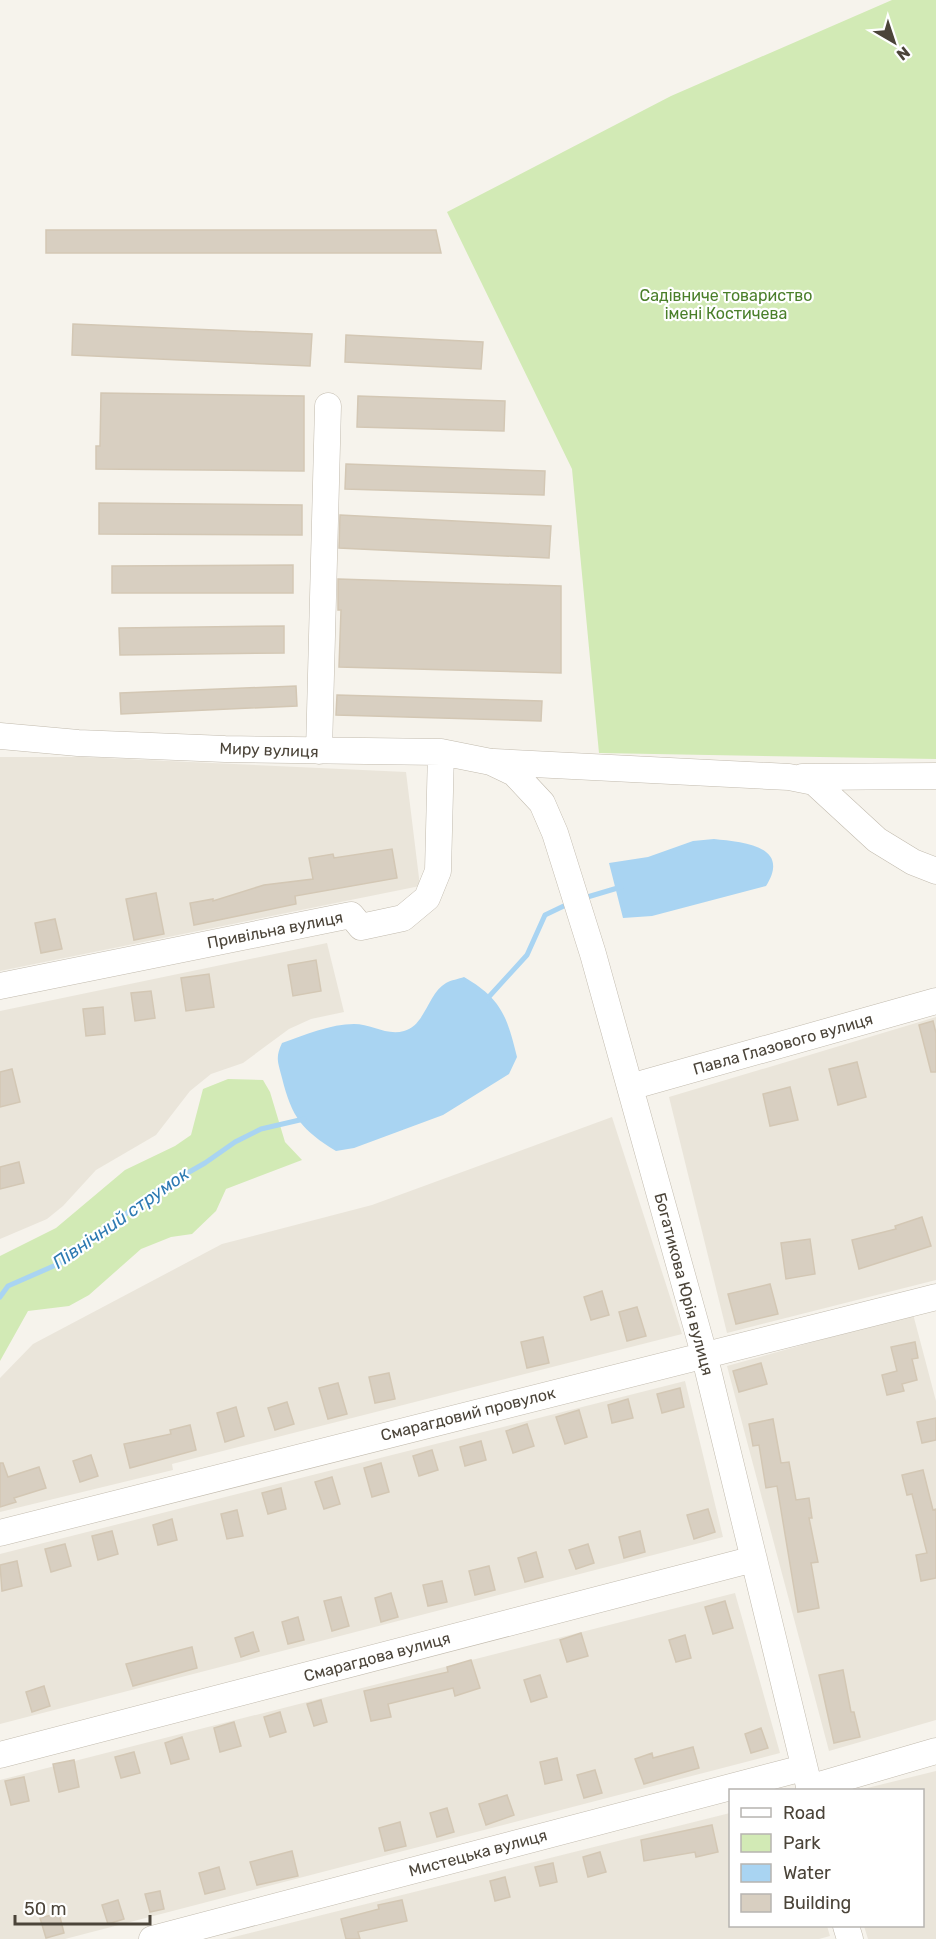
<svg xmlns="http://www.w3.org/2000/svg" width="936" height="1939" font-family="Rubik,sans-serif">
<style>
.residential{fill:#eae5da}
.green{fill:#d2eab5}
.water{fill:#a9d4f2}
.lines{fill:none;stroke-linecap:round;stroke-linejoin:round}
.stream{stroke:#a9d4f2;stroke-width:5}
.building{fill:#d8cfc1;stroke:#d3c7b4;stroke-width:1.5}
.minor-casing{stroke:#c2bbae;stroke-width:27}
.minor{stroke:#fff;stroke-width:26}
.labels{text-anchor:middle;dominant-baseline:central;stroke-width:4.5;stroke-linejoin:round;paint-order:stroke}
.park-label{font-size:16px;fill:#4a7f2a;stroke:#fff}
.street-label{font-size:16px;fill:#4b4439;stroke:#fff}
.water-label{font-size:18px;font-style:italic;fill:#2e7ab2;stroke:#fff}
</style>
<rect width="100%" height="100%" fill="#f6f3ec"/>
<path class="residential" d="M0,757H83L406,772L420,886L0,971Z
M327,943L344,1012L311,1019L289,1029L243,1063L211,1074L190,1091L156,1135L96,1170L63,1206L47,1219L0,1239V1011Z
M936,1017V1280L727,1333L669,1097Z
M612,1117L682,1334L172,1464L173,1470L0,1512V1378L33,1344L222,1244L372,1205Z
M913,1314L936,1401V1720L829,1751L727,1366Z
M685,1381L723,1537L0,1724V1554Z
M735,1593L780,1753L65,1939H0V1780Z
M936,1771V1939H868L864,1926H922V1790H859Z
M730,1813V1926H827L830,1936L819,1939H226Z"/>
<path class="green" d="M892,0H936V759L599,753L572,469L447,212L671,96Z
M228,1079L263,1080L270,1092L285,1142L302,1160L226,1189L216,1211L192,1234L171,1237L141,1249L89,1295L69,1306L28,1311L0,1361V1256L56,1228L125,1170L175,1146L191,1135L203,1089Z"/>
<path class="water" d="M714,839C741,842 792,845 766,886L652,916L623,918L609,863L648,857L693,841Z
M464,977C502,999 507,1017 517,1057L509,1074L443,1115L354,1148L336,1151C302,1130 292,1118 282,1078C278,1062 275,1058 282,1043C304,1035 331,1024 354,1024C371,1024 387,1036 404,1031C425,1026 428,993 446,983C451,980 459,979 464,977Z"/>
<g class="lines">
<path class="stream" d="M584,898L621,887
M486,1000L527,955L545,915L570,903
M0,1297L8,1286L65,1261L154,1192L205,1163L235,1142L261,1129L304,1119"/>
</g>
<path class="building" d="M46,230H436L441,253H46Z
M73,324L312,334L310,366L72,355Z
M346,335L483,342L481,369L345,362Z
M101,393L304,396V471L96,469V446H100Z
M358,396L505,401L504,431L357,427Z
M346,464L545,471L544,495L345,489Z
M99,503L302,505V535L99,534Z
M340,515L551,526L549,558L339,548Z
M293,565V593H112V566Z
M338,579L561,586V673L339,667L341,610H338Z
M284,626V653L120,655L119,628Z
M296,686L297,706L121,714L120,693Z
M337,695L542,701L541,721L336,715Z
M392,849L397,878L295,896L296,904L194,925L190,903L213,899V901L264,885L313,879L309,858L333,854L334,858Z
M156,893L164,934L134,940L126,899Z
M55,919L62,949L41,953L35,923Z
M316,960L321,991L293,996L288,965Z
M209,974L214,1007L186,1011L181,978Z
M151,991L155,1018L135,1021L131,993Z
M103,1007L105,1034L86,1036L83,1009Z
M933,1021L936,1033V1072H931L919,1025Z
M857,1062L866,1097L838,1105L829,1069Z
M12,1069L20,1102L0,1107V1072Z
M790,1087L798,1120L770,1126L763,1094Z
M19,1162L24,1183L0,1189V1167Z
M922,1217L931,1246L859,1269L852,1240L896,1229L895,1226Z
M810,1239L815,1274L786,1279L781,1243Z
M770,1284L778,1314L736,1324L728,1294Z
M602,1291L609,1315L591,1320L584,1297Z
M637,1307L646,1336L627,1341L619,1312Z
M543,1337L549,1363L527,1368L521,1342Z
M915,1342L918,1358L912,1359L917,1380L902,1384L904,1391L887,1395L882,1375L897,1371L891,1347Z
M761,1363L767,1384L739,1392L733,1371Z
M389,1373L395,1399L375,1403L369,1377Z
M338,1383L347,1414L328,1419L319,1388Z
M680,1388L684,1407L662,1413L657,1394Z
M628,1399L633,1418L612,1423L608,1405Z
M287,1402L294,1424L275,1430L268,1408Z
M236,1407L244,1436L225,1442L217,1413Z
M579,1410L587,1437L565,1444L556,1417Z
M936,1418V1440L922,1443L917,1422Z
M773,1419L781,1463L789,1462L796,1500L809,1498L812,1518H809L818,1562L811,1563L819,1608L798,1612L777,1486L766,1488L759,1445L753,1446L749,1424Z
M527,1424L534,1446L513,1453L506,1431Z
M190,1425L196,1450L130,1468L124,1444L171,1434L170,1430Z
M481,1441L486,1460L465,1466L460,1447Z
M432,1450L438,1470L419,1476L413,1456Z
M91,1455L98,1476L80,1482L73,1461Z
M0,1463H3L8,1477L39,1467L46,1488L14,1498L16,1502L0,1507Z
M381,1463L389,1492L372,1497L364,1468Z
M923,1470L933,1510L936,1509V1578L921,1581L916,1555L927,1553L912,1494L907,1495L902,1475Z
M332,1477L340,1504L324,1509L315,1482Z
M281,1488L286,1509L268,1514L262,1493Z
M708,1509L715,1532L694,1539L687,1515Z
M237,1510L243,1536L227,1539L221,1514Z
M172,1519L177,1540L158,1545L153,1525Z
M112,1531L118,1554L98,1560L92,1536Z
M640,1531L645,1552L624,1558L619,1537Z
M65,1544L71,1566L51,1572L45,1549Z
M588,1544L594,1563L576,1569L569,1550Z
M536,1552L543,1577L525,1582L518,1558Z
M17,1561L22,1586L2,1591L0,1565Z
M489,1566L495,1590L475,1595L469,1571Z
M442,1581L447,1602L428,1606L423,1585Z
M391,1593L398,1617L381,1622L375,1598Z
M341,1597L349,1626L332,1631L324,1601Z
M725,1601L733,1628L713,1634L705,1607Z
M298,1617L304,1640L288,1644L282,1622Z
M253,1632L259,1651L241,1657L235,1638Z
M581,1633L588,1656L567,1662L560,1640Z
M685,1635L691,1658L676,1662L669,1640Z
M192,1647L197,1668L133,1686L126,1664Z
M471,1660L480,1688L455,1696L453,1688L388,1704L391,1717L371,1721L364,1691L448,1672L447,1667Z
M843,1670L851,1712H854L860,1737L834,1743L819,1675Z
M540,1675L547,1697L531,1702L524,1680Z
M44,1686L50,1706L32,1712L26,1692Z
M321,1700L327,1722L314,1726L307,1704Z
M280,1712L286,1732L270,1737L264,1717Z
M234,1722L241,1746L220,1752L214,1728Z
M761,1728L768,1748L751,1753L745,1734Z
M182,1737L189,1759L171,1764L165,1743Z
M693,1747L699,1768L644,1784L635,1759L652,1753L653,1758Z
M134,1752L140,1773L121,1778L115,1757Z
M557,1758L562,1780L545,1784L540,1762Z
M74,1760L79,1787L59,1792L53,1764Z
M595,1770L602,1793L584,1798L577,1775Z
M24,1777L29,1801L11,1805L5,1781Z
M507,1795L514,1815L486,1825L479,1804Z
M447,1808L454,1832L437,1837L430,1813Z
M400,1822L406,1846L385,1851L379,1828Z
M712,1825L718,1852L696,1857L695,1852L644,1861L641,1840Z
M292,1851L298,1876L257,1885L250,1862Z
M600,1852L606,1872L588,1877L583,1857Z
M553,1863L557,1882L540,1886L535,1867Z
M219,1867L225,1889L205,1894L199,1873Z
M505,1877L510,1897L495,1901L490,1881Z
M160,1891L164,1909L150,1912L145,1894Z
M118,1900L124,1919L108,1924L102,1905Z
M402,1900L407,1921L358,1932L360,1939H346L341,1919L379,1909L378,1905Z
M59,1913L64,1933L46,1938L40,1918Z"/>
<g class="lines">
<defs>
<path id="minor" d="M0,736L78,743L225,749L441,752L491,762L514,773L542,803L555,833L593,954L704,1354L810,1790
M319,751L328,406
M494,762L789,777L814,782L877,840L913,862L936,871
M802,777L936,776
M0,986L351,915L361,927L403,918L427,898L438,871L441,752
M630,1087L936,1001
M0,1533L936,1297
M0,1755L754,1559
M809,1788L936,1751
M846,1926L850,1939
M152,1939L803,1768"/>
</defs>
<use href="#minor" class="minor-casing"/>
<use href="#minor" class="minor"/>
</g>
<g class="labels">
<g class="park-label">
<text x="726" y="295">Садівниче товариство<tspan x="726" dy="18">імені Костичева</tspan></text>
</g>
<g class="street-label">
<text transform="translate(269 750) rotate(2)">Миру вулиця</text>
<text transform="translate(275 930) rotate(-11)">Привільна вулиця</text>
<text transform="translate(783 1044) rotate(-16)">Павла Глазового вулиця</text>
<text transform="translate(684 1284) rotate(75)">Богатикова Юрія вулиця</text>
<text transform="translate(468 1414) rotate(-14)">Смарагдовий провулок</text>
<text transform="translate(377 1657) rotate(-15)">Смарагдова вулиця</text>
<text transform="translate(478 1853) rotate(-15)">Мистецька вулиця</text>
</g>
<g class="water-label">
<text transform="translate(121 1218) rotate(-35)">Північний струмок</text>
</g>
</g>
<rect x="729" y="1789" width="195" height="138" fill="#ffffff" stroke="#b7b4b0" stroke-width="1.5"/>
<rect x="741" y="1808" width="30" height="9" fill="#ffffff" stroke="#b7b4b0" stroke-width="1.5"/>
<text x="783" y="1819" font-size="18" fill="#4b4439">Road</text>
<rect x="741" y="1834" width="30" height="18" fill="#d2eab5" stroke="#b7b4b0" stroke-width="1.5"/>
<text x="783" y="1849" font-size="18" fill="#4b4439">Park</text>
<rect x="741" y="1864" width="30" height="18" fill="#a9d4f2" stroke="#b7b4b0" stroke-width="1.5"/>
<text x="783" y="1879" font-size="18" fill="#4b4439">Water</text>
<rect x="741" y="1894" width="30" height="18" fill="#d8cfc1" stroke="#b7b4b0" stroke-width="1.5"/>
<text x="783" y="1909" font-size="18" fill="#4b4439">Building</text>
<g transform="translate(894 42) rotate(141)" stroke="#ffffff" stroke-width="4.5" paint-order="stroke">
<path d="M0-4.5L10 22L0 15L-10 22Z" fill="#4b4439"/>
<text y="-9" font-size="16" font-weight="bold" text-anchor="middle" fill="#4b4439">N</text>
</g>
<path d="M15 1915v9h135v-9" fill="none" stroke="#4b4439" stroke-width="3"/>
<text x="24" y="1915" font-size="18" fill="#4b4439" stroke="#ffffff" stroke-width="4.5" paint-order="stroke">50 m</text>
</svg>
